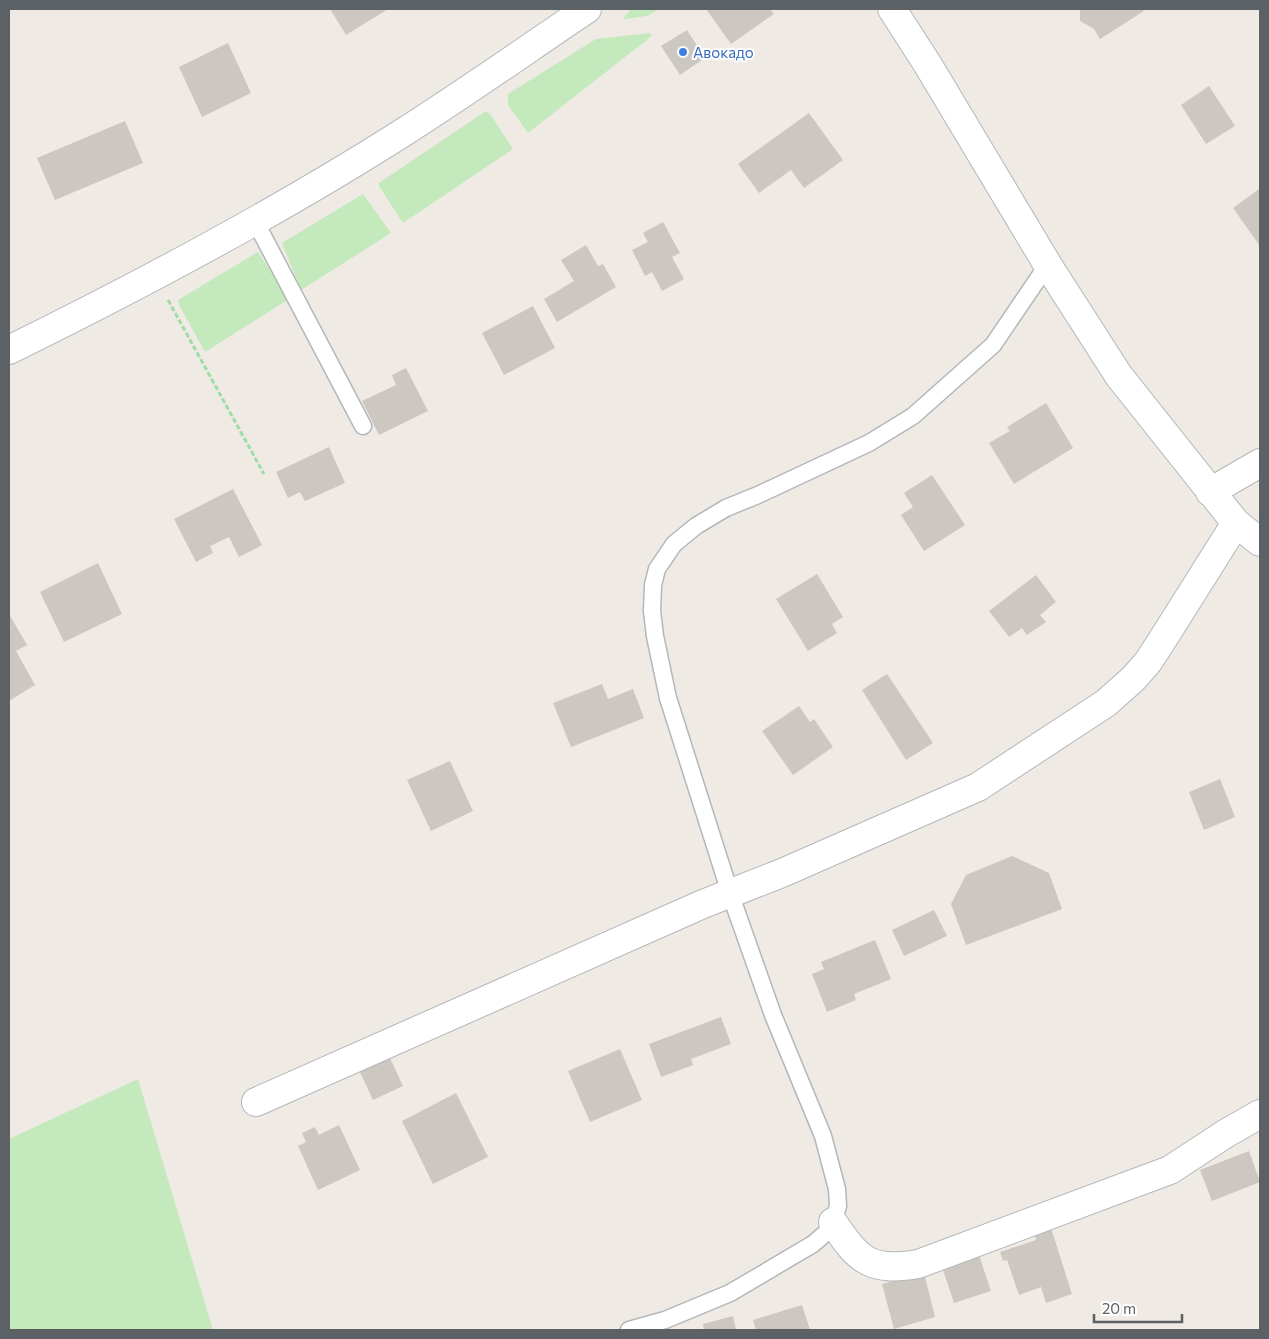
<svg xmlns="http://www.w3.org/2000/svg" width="1269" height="1339" font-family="Commissioner,sans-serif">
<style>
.green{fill:#c3e9bc}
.building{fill:#cdc7c1}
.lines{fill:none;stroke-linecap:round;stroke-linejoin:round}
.service-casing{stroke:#b3b7bb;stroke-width:19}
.minor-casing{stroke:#b3b7bb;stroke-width:30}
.secondary-casing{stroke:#b4babe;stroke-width:30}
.path{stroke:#9edda5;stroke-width:3;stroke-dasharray:5 2.5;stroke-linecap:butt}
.service{stroke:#fff;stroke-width:16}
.minor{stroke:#fff;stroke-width:28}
.secondary{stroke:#fff;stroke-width:28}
.shop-dot{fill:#3f7fe0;stroke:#fff;stroke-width:2}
.labels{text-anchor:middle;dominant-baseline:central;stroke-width:4;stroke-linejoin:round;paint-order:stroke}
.shop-label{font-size:15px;fill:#366cbe;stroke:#fff;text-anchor:start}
</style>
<rect width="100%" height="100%" fill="#efeae3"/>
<path class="green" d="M631,9H659L647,16L623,19Z
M650,33L652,35L648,39L528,133L508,105V94L596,39Z
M486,111L490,114L513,149L403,223L379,186V183Z
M363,194L391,233L301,290L282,243Z
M258,252L289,299L205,352L179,305L178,300Z
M138,1079L213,1330H9V1139Z"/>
<path class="building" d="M330,9H388L346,35Z
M706,9H770L774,14L731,44Z
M1080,9H1142L1144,11L1100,39L1094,29L1080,21Z
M687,30L705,58L680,75L661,46Z
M228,43L251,93L202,117L179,67Z
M1209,86L1235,126L1206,144L1181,105Z
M809,113L843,160L804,188L791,170L759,193L738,164Z
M125,121L143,163L55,200L37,158Z
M1259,189L1260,192V246L1233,208Z
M663,222L680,253L672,257L684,279L662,291L652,272L645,276L632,250L648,242L643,233Z
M586,245L598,266L603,264L616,287L557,322L544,299L574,281L561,260Z
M533,306L555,348L504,375L482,333Z
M406,368L428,411L379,435L362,401L396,385L392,375Z
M1046,403L1073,448L1014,484L989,443L1010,431L1007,427Z
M329,447L345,483L305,501L300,492L288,498L276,472Z
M932,475L965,525L924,551L901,515L913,507L904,493Z
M233,489L262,545L239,557L229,537L210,546L213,553L196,562L174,519Z
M98,563L122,614L64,642L40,592Z
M817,574L843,617L832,624L837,633L808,651L776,599Z
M1036,575L1056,602L1040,615L1046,622L1027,635L1022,628L1009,637L989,611Z
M9,614L27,645L16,651L35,685L9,701Z
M887,674L933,743L906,760L862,690Z
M602,684L608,699L633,689L644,718L571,747L553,703Z
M799,706L810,722L814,719L833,747L793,775L762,731Z
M450,761L473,811L431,831L407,780Z
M1220,779L1235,817L1204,830L1189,792Z
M1012,856L1049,873L1062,909L966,945L951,904L966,875Z
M934,910L947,936L904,956L892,930Z
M875,940L891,979L854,994L856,1000L827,1012L812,974L824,969L821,962Z
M721,1017L731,1044L691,1059L693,1065L661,1077L649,1044Z
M620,1049L642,1100L590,1122L568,1071Z
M389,1056L403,1086L373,1100L359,1070Z
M456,1093L488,1157L433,1184L402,1121Z
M339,1125L360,1170L318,1190L298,1146L306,1142L302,1133L315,1127L319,1135Z
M1249,1151L1260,1182L1212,1201L1200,1170Z
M1050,1225L1072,1294L1046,1303L1041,1287L1019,1295L1007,1260L1003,1261L1000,1252L1036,1240L1034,1231Z
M979,1255L991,1291L954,1303L942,1267Z
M924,1273L935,1317L894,1329L882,1284Z
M802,1305L810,1330H756L753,1320Z
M733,1316L736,1330H704L703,1324Z"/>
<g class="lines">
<defs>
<path id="service" d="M255,221L363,426
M629,1330L665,1320L730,1293L813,1244L828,1231L833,1222L838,1206L837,1189L823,1136L773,1015L730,893L668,698L655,636L652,611L653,585L657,569L674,544L696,526L726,508L758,495L869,443L913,416L993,345L1048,264"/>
<path id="minor" d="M892,9L928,65L1049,267L1119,376L1236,523L1260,542
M1210,492L1260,463
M256,1102L703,904L782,873L978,787L1106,703L1133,679L1148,662L1161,642L1236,523
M833,1222C858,1261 871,1272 918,1264L1170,1170L1225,1134L1260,1114"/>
<path id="secondary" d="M9,350C141,285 271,216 396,137C461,96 523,52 587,9"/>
</defs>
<use href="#service" class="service-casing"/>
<use href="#minor" class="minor-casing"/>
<use href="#secondary" class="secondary-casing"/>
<path class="path" d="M168,300L264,474"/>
<use href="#service" class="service"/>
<use href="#minor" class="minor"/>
<use href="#secondary" class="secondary"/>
</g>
<circle class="shop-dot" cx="683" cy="52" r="5"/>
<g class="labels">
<g class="shop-label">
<text x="693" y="52">Авокадо</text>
</g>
</g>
<rect width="1269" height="1339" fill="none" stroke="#5b6165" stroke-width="20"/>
<path d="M1094 1314v8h88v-8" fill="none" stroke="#5b6165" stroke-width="2.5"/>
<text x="1102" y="1314" font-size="15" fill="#5b6165" stroke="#ffffff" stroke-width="4" paint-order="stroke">20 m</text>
</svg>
